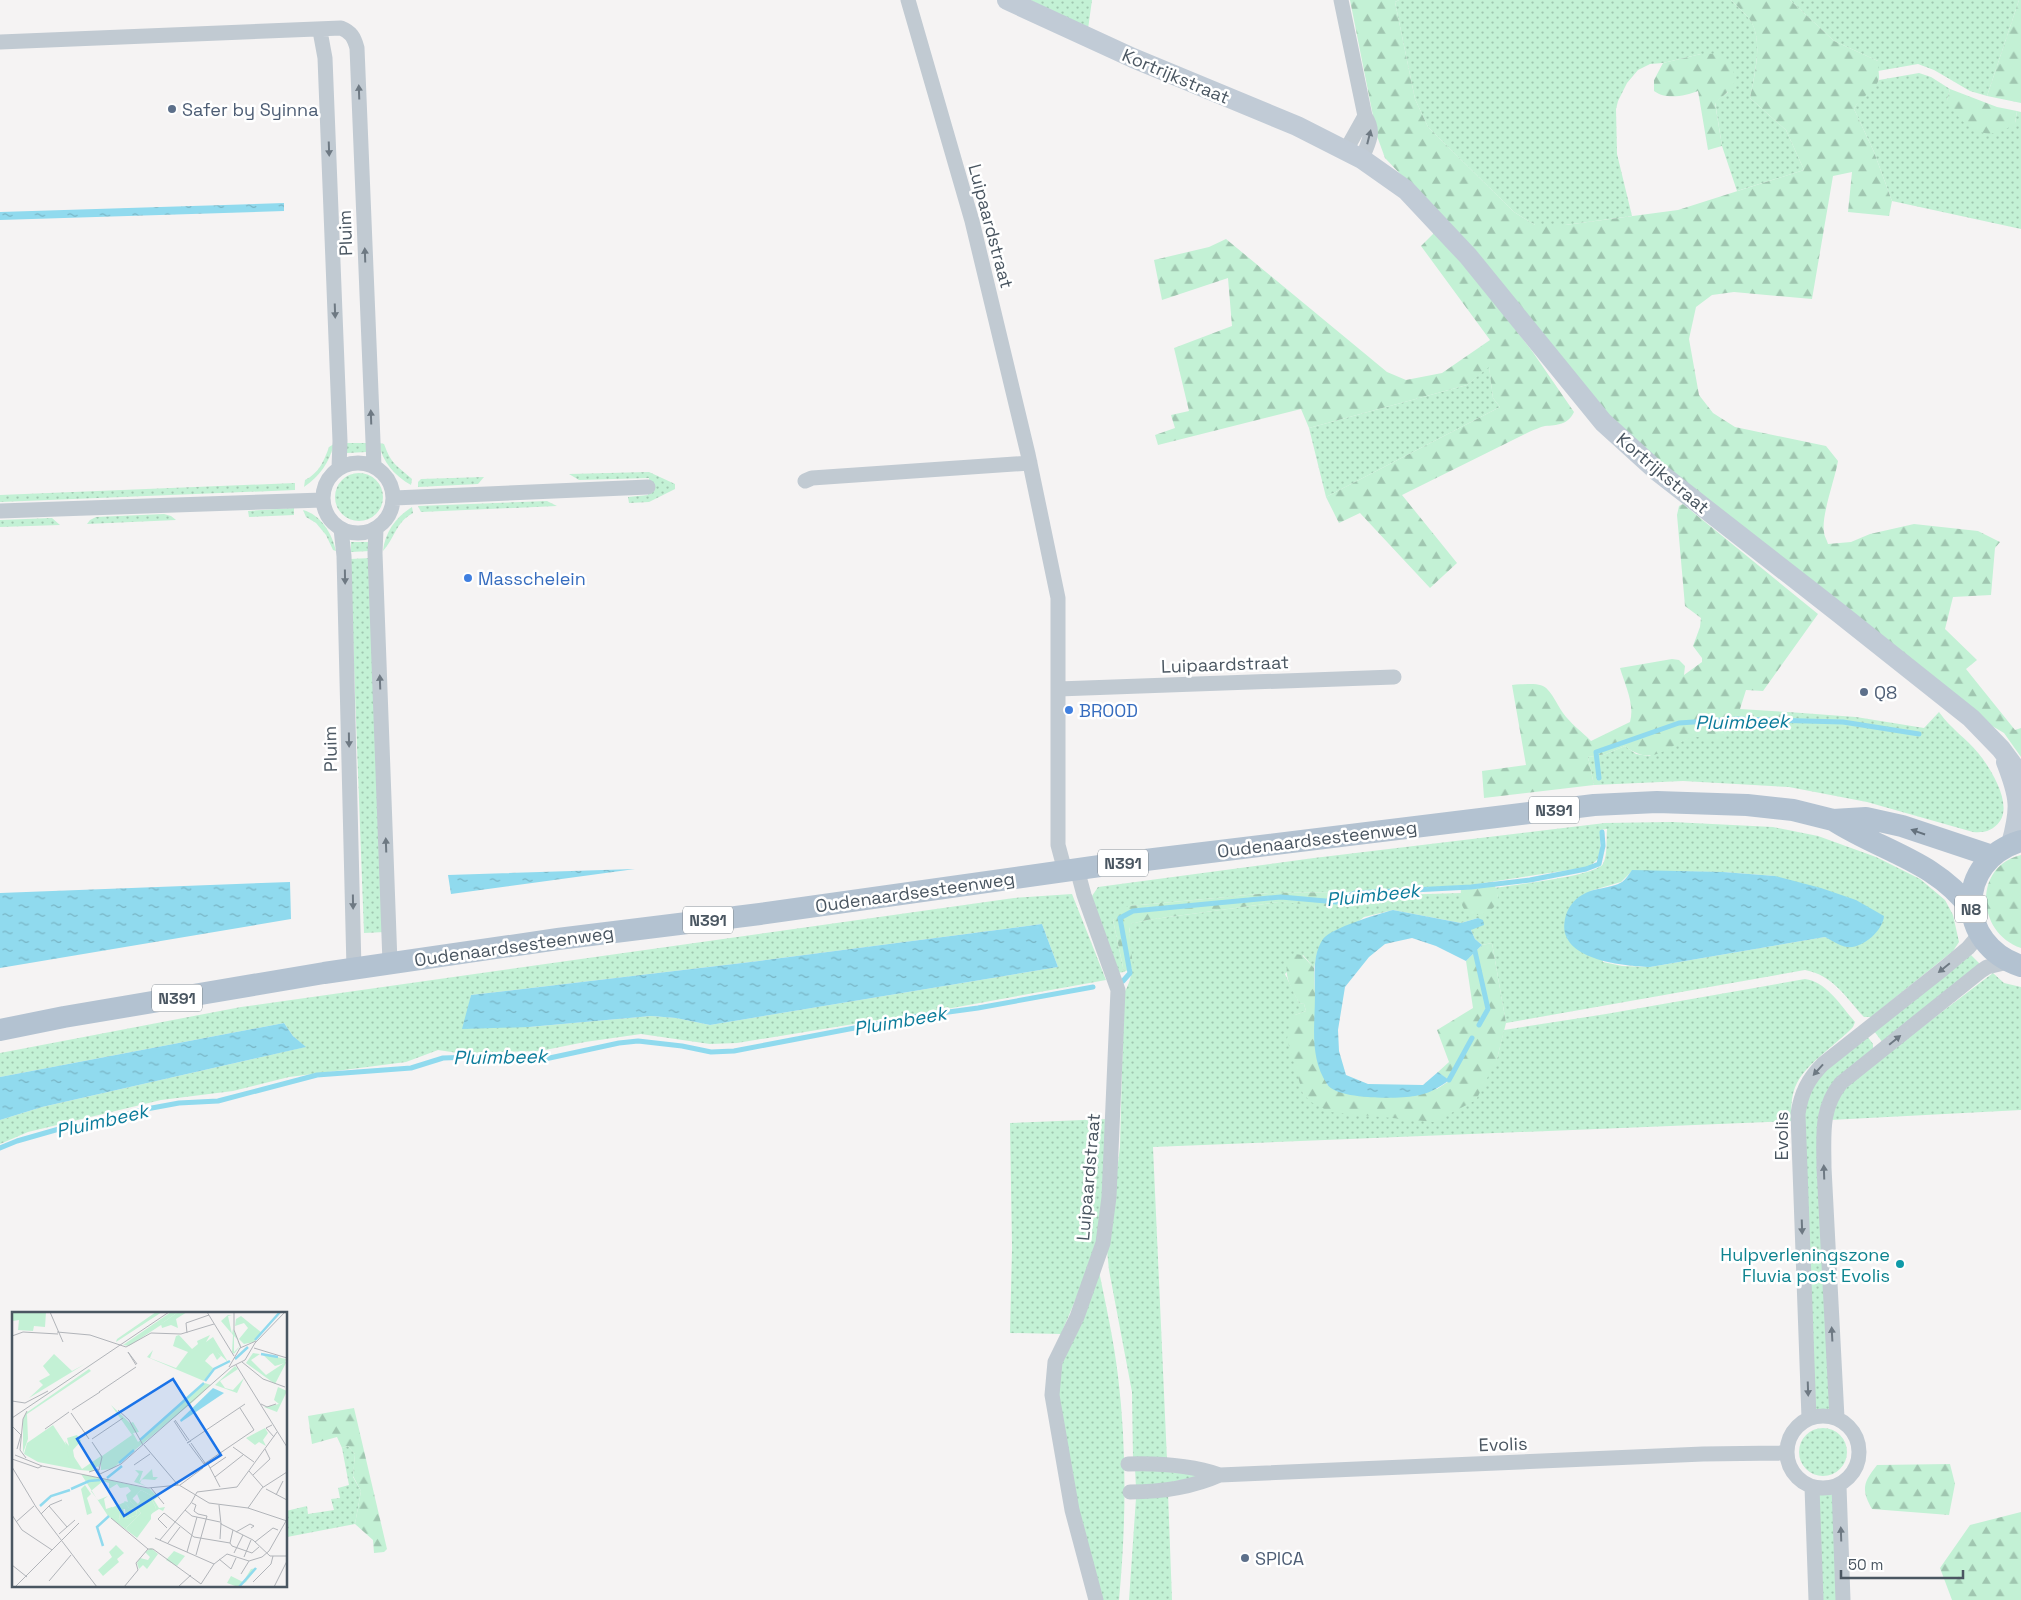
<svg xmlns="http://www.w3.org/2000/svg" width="2021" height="1600" font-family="'Space Grotesk',sans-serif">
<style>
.grass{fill:url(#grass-dots);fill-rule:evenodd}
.forest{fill:url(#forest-firs)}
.water{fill:url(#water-ripples)}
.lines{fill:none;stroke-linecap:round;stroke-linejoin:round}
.stream{stroke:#90daee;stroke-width:5}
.street{stroke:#c1cad2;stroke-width:15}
.secondary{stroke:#c1cbd6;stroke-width:20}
.primary{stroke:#b3c2d1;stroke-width:22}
.oneway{fill:#6e7983}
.oneway2{fill:#64717d}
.service-dot{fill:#5c6f8a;stroke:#fff;stroke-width:2}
.shop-dot{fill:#3f7fe0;stroke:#fff;stroke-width:2}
.culture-dot{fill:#0f9aa8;stroke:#fff;stroke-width:2}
.labels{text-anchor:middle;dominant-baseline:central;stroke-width:5;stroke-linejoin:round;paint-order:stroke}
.shield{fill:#fff;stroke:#808990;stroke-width:1}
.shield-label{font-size:16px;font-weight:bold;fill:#4a5661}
.street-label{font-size:18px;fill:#4a5661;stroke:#fff}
.service-label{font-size:18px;fill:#4e5e75;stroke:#fff;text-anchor:start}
.shop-label{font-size:18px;fill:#366cbe;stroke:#fff;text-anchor:start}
.culture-label{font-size:18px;fill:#0d838f;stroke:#fff;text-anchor:end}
.water-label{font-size:19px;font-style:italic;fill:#0c7c9b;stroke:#fff}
.inset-river{fill:none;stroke:#90daee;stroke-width:2.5}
.inset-road{fill:none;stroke:#b1b4b9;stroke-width:1}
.view{fill:#1a73e8;fill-opacity:0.15;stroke:#1a73e8;stroke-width:2.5}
.inset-edge{fill:none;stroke:#4a5661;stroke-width:2.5}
</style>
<defs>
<pattern id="grass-dots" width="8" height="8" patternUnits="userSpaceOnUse" patternTransform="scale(1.25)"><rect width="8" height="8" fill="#c3f1d5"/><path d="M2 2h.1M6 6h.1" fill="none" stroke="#a0c6b0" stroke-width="1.8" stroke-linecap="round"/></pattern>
<pattern id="forest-firs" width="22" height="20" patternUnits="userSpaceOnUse" patternTransform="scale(1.25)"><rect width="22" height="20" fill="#c3f1d5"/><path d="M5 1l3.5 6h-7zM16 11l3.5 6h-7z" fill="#a0c6b0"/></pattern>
<pattern id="water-ripples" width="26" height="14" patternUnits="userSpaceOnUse" patternTransform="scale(1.25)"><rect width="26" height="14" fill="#90daee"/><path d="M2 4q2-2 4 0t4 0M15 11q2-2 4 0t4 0" fill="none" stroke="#78b4c4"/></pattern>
</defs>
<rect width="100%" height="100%" fill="#f5f3f3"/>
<path class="grass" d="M1030,0H1092L1088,29Z
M1399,0H1731C1737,6 1745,13 1750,20C1764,39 1754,77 1750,98L1786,130L1804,170L1737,191L1722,146L1715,102L1728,92L1701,54L1663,63L1650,64L1638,70L1627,83L1618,101L1616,109L1617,154L1632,216L1565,225H1535L1514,212L1428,127L1415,99L1395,2Z
M1790,0H2019L1987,96L1970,91L1934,70L1918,64L1878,71V61L1834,41Z
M1919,73L1931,77L1950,89L1947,100L2015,123L2017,111L2021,112V229L1892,201L1874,152L1854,109C1859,97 1872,91 1879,80Z
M1489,366L1493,398L1500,407L1326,497L1309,428L1467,385Z
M347,443H366V452L347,453Z
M379,443L384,444C392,466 397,465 412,479L411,485C395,476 382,462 379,443Z
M334,444C329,463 320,476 304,487L305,480C319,473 324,461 329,447Z
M649,472L675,484V489L649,502L629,503L628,497L648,495L649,478L579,480L569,474Z
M335 497a24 24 0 1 1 48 0a24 24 0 1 1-48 0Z
M484,477L478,484L418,487V482L421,479Z
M295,483V490L0,502V495Z
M547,501L557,506L421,512L418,506Z
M412,507L413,513C395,523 395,538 383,551C385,532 396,517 412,507Z
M294,508V515L249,517L248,511Z
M303,510C321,515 332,533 336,551L333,550L326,535L316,523L306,517Z
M164,514L171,516L176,520L87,524L90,520L96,517Z
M52,518L60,525L0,527V520Z
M351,542H370V551L351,552Z
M371,558L385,932L364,933L350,559Z
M1788,712L1856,717L1924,728L1939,712C1950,728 1967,739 1979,754C1991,769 2012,803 2000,821C1993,831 1984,833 1973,832L1867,802L1789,787L1683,781L1594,785L1588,757L1606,754L1625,746L1636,754L1649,756L1691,737L1734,727L1738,723L1787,725Z
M1672,822L1773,827L1818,836L1876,857L1920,879L1945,900L1953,915L1959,942L1953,951L1871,1017H1864C1846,998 1833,975 1805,970L1506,1023L1492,943L1482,945L1475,939L1471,930L1478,918L1461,923L1393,910L1364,917L1317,953L1314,968L1303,955L1285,974L1299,1003L1304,1004L1306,1011L1295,1015L1303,1094L1434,1121L1497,1059L1504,1030L1606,1014L1805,979C1827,982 1841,1006 1855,1022L1853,1027C1837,1044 1807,1063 1797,1083C1791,1094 1791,1109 1791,1121L1153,1147L1167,1460L1133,1459L1132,1392L1109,1270L1107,1250L1120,1147L1124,993C1140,966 1126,951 1130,924L1147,920L1279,902L1343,904L1361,896L1461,893L1462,905L1498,897L1495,888C1512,885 1596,876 1603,864C1608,854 1606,840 1607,829L1600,830V850L1598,859L1589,867L1470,885L1347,892L1269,893L1129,906L1113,920L1124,972L1115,973L1092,896L1098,887L1314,858L1605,823ZM1632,871L1723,872L1775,876L1847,947L1825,937L1650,967L1622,966L1603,962L1590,891L1621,882Z
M1072,894L1106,980L952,1008L737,1043L710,1044L641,1034L585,1042L540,1051L458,1053L438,1050L406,1062L289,1077L233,1091L161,1100L28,1132L0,1144V1120L42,1107L305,1047L293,1036L284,1023L0,1077V1053L241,1007L1014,898ZM1042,924L1058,967L710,1025L676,1018L651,1016L529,1027L468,1010L471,995L759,961Z
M1971,955L1980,964L1883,1043L1874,1031Z
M1993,973L2004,983L2021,987V1110L1830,1120L1840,1095L1855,1078Z
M1867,1036L1873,1044V1049C1850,1069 1825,1082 1819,1114L1830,1410L1814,1411L1804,1109L1812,1085L1831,1064Z
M1107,1119L1103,1207L1094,1256L1061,1334L1010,1333L1012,1248L1010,1123Z
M1099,1271C1106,1306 1114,1341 1118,1376C1127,1450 1126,1526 1119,1600H1101L1075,1506L1057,1393L1063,1358Z
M1799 1452a24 24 0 1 1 48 0a24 24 0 1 1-48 0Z
M348,1446L355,1454L353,1477L361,1491L355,1524L287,1537L286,1511L307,1506L308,1514L334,1510L331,1499L340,1498L338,1488L349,1485L342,1448Z
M1135,1468L1205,1476L1136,1488Z
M1168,1493L1172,1600H1129L1136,1498Z
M1833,1493L1837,1600H1821L1817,1494Z"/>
<path class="forest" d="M1350,0H1399L1395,2L1415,99L1428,127L1514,212L1535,225H1565L1678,210L1804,170L1786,130L1750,98C1754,77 1764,40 1750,20C1745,13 1737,6 1731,0H1790L1834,41L1878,61C1878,67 1879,73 1879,78C1877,91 1860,96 1854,109L1874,152L1892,201L1889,216L1848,212L1852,172L1833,176L1812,299L1734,292L1712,295L1696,307L1689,339L1699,395L1713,413L1735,427L1826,446L1838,461C1835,479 1821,516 1824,532C1824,536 1827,540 1828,544L1851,542L1870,534L1914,524L1978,531L2000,542L1995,548L1991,595L1953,597L1945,629L1977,660L1966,669L2015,730L2021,728V757L2004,733L1982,720L1766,549L1599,411L1466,243L1385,158L1377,136Z
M2019,0H2021V103L1987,96Z
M1701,54C1706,54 1712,53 1717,55C1728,58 1737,71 1734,83C1731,91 1721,97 1715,103L1722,146L1708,150L1698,91C1685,96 1666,100 1654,91V80L1663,63Z
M1950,89L1997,107L2017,111L2015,123C1986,146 1963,128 1947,100Z
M1434,233L1478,281L1532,351L1574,412C1568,425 1557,425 1545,426C1540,427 1534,430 1529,432L1402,495L1457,563L1430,588L1360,513L1339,523L1326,497L1500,407L1493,398L1489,367L1467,385L1309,428L1301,409L1158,445L1155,435L1175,428L1171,415L1189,411L1174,348L1232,326L1228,278L1162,300L1154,260L1209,247L1226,239L1387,372L1406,380L1442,373L1490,340L1421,246Z
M1683,504L1818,614L1763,691L1746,690L1740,709L1788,712L1787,725L1738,723C1733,729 1725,739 1717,740C1708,742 1699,734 1690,738C1664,748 1652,767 1625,746L1606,754L1588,757L1594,785L1484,798L1482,771L1526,765L1512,685C1549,682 1545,684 1563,713C1570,723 1582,732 1591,741L1630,722C1635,704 1625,685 1620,668L1672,659L1679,660L1685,666L1684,675L1702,662V658L1693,646L1700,627L1701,618L1685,606L1677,515L1679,506Z
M2021,855V948C1976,933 1973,866 2021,855Z
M1494,882C1495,887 1498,893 1498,898C1497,913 1469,924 1462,905C1460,900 1461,891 1461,885Z
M1343,892L1347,901L1338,907L1280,902L1147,920L1131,924L1129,930L1133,967L1124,972L1113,920L1121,909L1129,906L1269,893Z
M1492,943L1506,1023L1497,1059L1476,1100L1434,1122L1330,1112L1311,1102L1303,1094L1287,1039L1290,1021L1295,1015L1306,1011L1304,1004L1299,1003C1291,987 1278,969 1295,954L1302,955L1314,968L1315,995L1327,1085L1437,1089L1449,1081L1438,1072L1449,1062L1437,1030L1473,1008L1466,961L1482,945Z
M354,1408L387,1549L384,1552L374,1553L373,1540L355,1524L361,1491L353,1476L355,1454L348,1446L342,1448L337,1437L312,1444L308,1416Z
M1950,1464L1955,1484L1949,1515L1872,1509C1861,1489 1863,1483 1877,1465Z
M2021,1512V1600H1952L1940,1568L1970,1525Z"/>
<path class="water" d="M284,203V211L0,220V212Z
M635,869L451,894L448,875Z
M1632,870L1723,872L1775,876L1821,888L1856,900L1884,916C1883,931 1862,949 1847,947C1840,946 1831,940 1825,937L1650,967C1623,966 1556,960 1565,919C1567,909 1573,900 1582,895C1594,887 1611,889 1622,882C1626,879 1629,874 1632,870Z
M290,882L291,919L0,968V893Z
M1393,910L1461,923L1478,918L1483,920L1484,925L1471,930L1475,939L1482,945L1466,961L1436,946L1412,938L1385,944L1369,957L1345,987L1338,1030L1339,1051L1346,1075L1368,1084L1423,1085L1438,1072L1449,1080C1439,1088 1428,1094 1415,1096C1397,1099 1337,1100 1327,1084C1309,1057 1315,1025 1315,995C1315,976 1312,955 1323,939C1331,928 1378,914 1393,910Z
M1042,924L1058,967L710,1025L676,1018L651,1016L529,1027L462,1029L471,995L759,961Z
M284,1023L293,1036L306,1047L42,1107L0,1120V1077Z"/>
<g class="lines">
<path class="stream" d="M1599,778L1596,752L1679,723L1737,719L1843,722L1919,734
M1474,947L1488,1009L1479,1025
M1123,981L1130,973L1120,918L1133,911L1281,897L1337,902L1355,893L1471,887L1530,880L1586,869L1599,864L1603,846L1602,832
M1449,1080L1472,1038
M0,1148L17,1141L59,1129L90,1125L141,1110L179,1103L218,1101L317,1075L411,1068L443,1058L502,1056L545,1059L619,1043L638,1041L682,1046L711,1052L734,1051L912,1017L978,1008L1093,987"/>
<path class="street" d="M908,0L972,221L1028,454L1058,598V845L1065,871
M1341,0L1365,116C1376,133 1368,142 1362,159
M320,31L325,58L340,441L339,468
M0,42L341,28C351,32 354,37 357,48L374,466
M1346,150L1365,116
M323 498a35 35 0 1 1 70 0a35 35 0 1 1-70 0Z
M805,481L812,478L1030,463
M394,498L648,487
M0,511L323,500
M341,529L344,556L354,969
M376,529L375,553L390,963
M1058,689L1394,677
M1077,869L1084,895L1118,990L1109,1197L1103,1243L1077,1317L1055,1362L1052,1395L1072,1510L1096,1600
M1787 1452a36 36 0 1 1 72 0a36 36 0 1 1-72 0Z
M1809,1418L1798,1114C1801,1093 1808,1079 1823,1064L1943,969L1968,948L1980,934
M1837,1418L1824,1168C1824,1136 1820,1109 1841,1083L1981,971L1987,967L2008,962
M1128,1464C1159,1463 1191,1465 1220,1475L1703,1454L1787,1453
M1839,1486L1843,1600
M1812,1487L1816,1600
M1130,1492C1160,1492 1193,1487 1220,1475"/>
<path class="secondary" d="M1007,0L1133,58L1297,126L1362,159L1406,190L1468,256L1603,422L1657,471L1839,613L1971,718L2001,749L2021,776
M2006,762C2020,798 2021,808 2011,844"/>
<path class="primary" d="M1833,820C1881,851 1936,861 1971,909
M2021,841C1954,861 1956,945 2021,966
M0,1030L64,1017L324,973L558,939L760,914L1121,863L1594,805L1657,802L1747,805L1793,810L1833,820L1866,818L1902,826L1992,856"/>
</g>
<defs><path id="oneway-solid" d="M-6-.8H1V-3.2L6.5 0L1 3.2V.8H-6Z" transform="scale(1.25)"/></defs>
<g class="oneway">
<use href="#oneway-solid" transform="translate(359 92) rotate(-92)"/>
<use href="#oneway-solid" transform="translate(1369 137) rotate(-76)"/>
<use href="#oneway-solid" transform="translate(329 149) rotate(88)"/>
<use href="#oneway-solid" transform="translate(365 255) rotate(-92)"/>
<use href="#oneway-solid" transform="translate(335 311) rotate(88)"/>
<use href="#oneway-solid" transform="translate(371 417) rotate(-92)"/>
<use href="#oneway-solid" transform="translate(345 577) rotate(89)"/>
<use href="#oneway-solid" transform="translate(380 682) rotate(-92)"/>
<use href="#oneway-solid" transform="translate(349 740) rotate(89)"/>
<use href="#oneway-solid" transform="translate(386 845) rotate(-92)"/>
<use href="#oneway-solid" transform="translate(353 902) rotate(89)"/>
<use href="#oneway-solid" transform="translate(1944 968) rotate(141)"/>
<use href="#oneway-solid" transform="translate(1895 1040) rotate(-39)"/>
<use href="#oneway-solid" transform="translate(1818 1070) rotate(132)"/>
<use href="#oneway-solid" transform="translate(1824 1172) rotate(-92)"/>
<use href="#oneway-solid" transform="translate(1802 1227) rotate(88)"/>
<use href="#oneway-solid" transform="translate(1832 1334) rotate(-93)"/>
<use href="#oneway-solid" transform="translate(1808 1389) rotate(88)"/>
<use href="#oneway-solid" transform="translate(1841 1534) rotate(-92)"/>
</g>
<use class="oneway2" href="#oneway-solid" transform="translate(1918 832) rotate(-161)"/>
<g class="service-dot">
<circle cx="172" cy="109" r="5"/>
<circle cx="1864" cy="692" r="5"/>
<circle cx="1245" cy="1558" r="5"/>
</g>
<g class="shop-dot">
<circle cx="468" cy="578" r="5"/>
<circle cx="1069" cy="710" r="5"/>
</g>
<circle class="culture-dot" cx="1900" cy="1264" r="5"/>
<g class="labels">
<g class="shield">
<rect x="1529" y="796.5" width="50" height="27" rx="4"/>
<rect x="1098" y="849.5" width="50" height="27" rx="4"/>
<rect x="1955" y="895.5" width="32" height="27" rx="4"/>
<rect x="683" y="906.5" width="50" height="27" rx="4"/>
<rect x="152" y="984.5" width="50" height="27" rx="4"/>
</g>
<g class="shield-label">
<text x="1554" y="810">N391</text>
<text x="1123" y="863">N391</text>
<text x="1971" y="909">N8</text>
<text x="708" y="920">N391</text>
<text x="177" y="998">N391</text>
</g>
<g class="street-label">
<text transform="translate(1176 76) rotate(23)">Kortrijkstraat</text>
<text transform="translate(991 226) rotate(75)">Luipaardstraat</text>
<text transform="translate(345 233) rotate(-92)">Pluim</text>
<text transform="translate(1663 473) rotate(40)">Kortrijkstraat</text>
<text transform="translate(1225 664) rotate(-2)">Luipaardstraat</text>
<text transform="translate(330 749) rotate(-91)">Pluim</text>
<text transform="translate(1317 839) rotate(-7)">Oudenaardsesteenweg</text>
<text transform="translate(915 892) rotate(-8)">Oudenaardsesteenweg</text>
<text transform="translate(514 946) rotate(-8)">Oudenaardsesteenweg</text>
<text transform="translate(1781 1136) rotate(-90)">Evolis</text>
<text transform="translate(1088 1177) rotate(-85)">Luipaardstraat</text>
<text transform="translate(1503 1444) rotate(-2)">Evolis</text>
</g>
<g class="service-label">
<text x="182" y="109">Safer by Syinna</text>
<text x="1874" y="692">Q8</text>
<text x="1255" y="1558">SPICA</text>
</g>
<g class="shop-label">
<text x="478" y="578">Masschelein</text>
<text x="1079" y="710">BROOD</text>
</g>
<g class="culture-label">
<text x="1890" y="1254">Hulpverleningszone<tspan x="1890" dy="21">Fluvia post Evolis</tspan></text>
</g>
<g class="water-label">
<text transform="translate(1742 722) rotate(-1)">Pluimbeek</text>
<text transform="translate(1373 895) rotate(-6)">Pluimbeek</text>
<text transform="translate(900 1021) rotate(-10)">Pluimbeek</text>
<text transform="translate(500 1057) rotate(-1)">Pluimbeek</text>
<text transform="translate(102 1121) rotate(-13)">Pluimbeek</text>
</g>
</g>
<g transform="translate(12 1312)">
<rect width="275" height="275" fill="#f5f3f3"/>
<path d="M0,0H34L33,15L22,14L21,19L6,18L7,8L1,9ZM159,0H166L149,12L156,8L155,14L149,13L117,34L111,33ZM216,3L220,4H216L220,22L221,17L226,28L222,24V40L228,34L225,29L229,33L222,42L220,40L221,23L209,9ZM229,4L250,21L242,30L232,32L227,27L236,16L232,11L223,14L224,7ZM167,23L180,37L186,32L185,29L198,23L194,30L201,25L216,50L205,40L209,44L205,48L201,41L198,43L193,49L201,56L192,69L135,45L141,38L138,46L164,56L176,40L161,34L164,24ZM241,41L248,42L239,48L254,63L275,49L263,72L234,51ZM223,54L226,57L208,69L213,76L221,78L232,66L225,81L203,73ZM77,57L79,59L15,102L16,127L11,141V108L14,101ZM193,71L199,73L182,89L100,157L89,158V151L86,156V154L80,159L68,158L26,150L12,142L15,131L41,113L70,157L89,144L80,131L90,144L120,123L99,93L118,111L121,110L127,120L121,121L126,130ZM253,116L256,121L251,128L254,134L247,130L243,133L234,126ZM73,173L79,182L75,186L80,201L75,203L69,177ZM129,178L142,185L140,188L144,196L124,224L114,216L129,201L118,189L120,186L126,192L128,189L125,182ZM113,190L117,196L124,197L125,203L114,207L113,197H109L107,200L108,209L99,196ZM104,233L112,241L105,247L107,250L91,264L86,258L100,245L97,240ZM139,236L146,242L135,257L131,253L127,257L125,251L128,246L136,248L138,245L133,240ZM162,239L173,244L165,254L154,248ZM245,256L234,270L226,275L215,271L219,264L231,270L239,257Z" fill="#c3f1d5"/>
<path d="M144,0H150L104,30L105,27ZM166,0H175L164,7L166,16L159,13L150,16L149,12ZM42,42L60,59L73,52L17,86L31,73L27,69L38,63L31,54ZM250,42L274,47L273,51L263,54ZM266,75L275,79L265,100L252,95L267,92L262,88ZM65,123L69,129L61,138L64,156H59L53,129L57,134L55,126ZM140,157L141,165H146L143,168L130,167L128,171L134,174L122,170L127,162L123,158L131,159L127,170ZM69,162L138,177L146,185L142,188L147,196L153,195L151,199L147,197L139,202V207L125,226L96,204ZM91,169L97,171V177L105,172L108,176L116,175L119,179L114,183L116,190L112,189L117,196L124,197L125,203L114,207L111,196L107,200L108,209L100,195L94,197L92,187L96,184L86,188L79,179ZM129,178L142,185L140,188L144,196L135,203L124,223L114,216L129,201L118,189Z" fill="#c3f1d5" fill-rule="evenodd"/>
<path d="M201,76L212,81L169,110L168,108Z" fill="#90daee"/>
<path class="inset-river" d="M243,28L268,0M249,42L266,45M223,47L236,35M193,69L202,57L218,49M128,128L192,71M107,151L122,138M95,166L110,154M59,177L77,169L88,168M28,194L39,184L58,178M91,234L85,215L97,204M227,275L244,256"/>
<path class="inset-road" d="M38,0L51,30M195,0L222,44M222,0V18L229,36M45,20L78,23L114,35L139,21L169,22L202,12M175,21L174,11L197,3M0,24L11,20L46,22M242,36L275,46M230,50L251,67L273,75M124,53L116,40L125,52M224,53L275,135M217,55L228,36L244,29M87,80L124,55M0,89L13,91L36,79M249,92L255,95L264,92M60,98L88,80M106,98L117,108L131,133M59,101L77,127M0,106L157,0M163,108L177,128M162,109L175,129M260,113L254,116L262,125M0,114L9,123L5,137M33,117L57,100M80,127L111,106M179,129L175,131L233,92M80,130L90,145L87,158M179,131L193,151M177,132L192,152L242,118L228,96M132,133L166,173M221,135L242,150M3,143L30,154L136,176L167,173L197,191L236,196L275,209M14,146L8,138L11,107L15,99M0,147L26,156L30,154M196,152L208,175M122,153L138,142M0,155L24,195L85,275M198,156L214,145M237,159L251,175M77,160L86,157L88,164M88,162L109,152L219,55L233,48L243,31L273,0M241,163L258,147L253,137M203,165L231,143M168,173L191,156M139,176L152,192M254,177L275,188M264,183L271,169M180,191L184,193L182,199L186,202M207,193L209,212L241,228L258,244H275M37,194L55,215M236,196L250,176L275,160M173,198L180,204L208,210M29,202L38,193L50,188M0,203L10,218L40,238M99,206L136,237M4,210L22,194M155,216L146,207L152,201L182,225L218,231M221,218L218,231L220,234L240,241L247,235M224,220L238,212L242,214L239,216M47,222L63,208M143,226L202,252M208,227L209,211M148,228L179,191L185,180L225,175L265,120M243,230L261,216L266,218M156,231L168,215M136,237H141L189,272L202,252L215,242L237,249L250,245L257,239L274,209M175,240L185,205M222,241L231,223M184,243L195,204L186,202M232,245L239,228M207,247L219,257L224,246M0,253L15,265M229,262L237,249M37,269L59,243M241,270L259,252L261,244M3,275L67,211M112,275L126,258L124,251L136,237M166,275L179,263M262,275L275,249"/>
<path class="view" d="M161,67L209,143L112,204L65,127Z"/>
<rect width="275" height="275" class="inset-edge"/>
</g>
<path d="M1841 1570v8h122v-8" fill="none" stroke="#4a5661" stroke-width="2.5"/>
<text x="1848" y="1570" font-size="15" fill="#4a5661" stroke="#ffffff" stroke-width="4" paint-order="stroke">50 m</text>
</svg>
